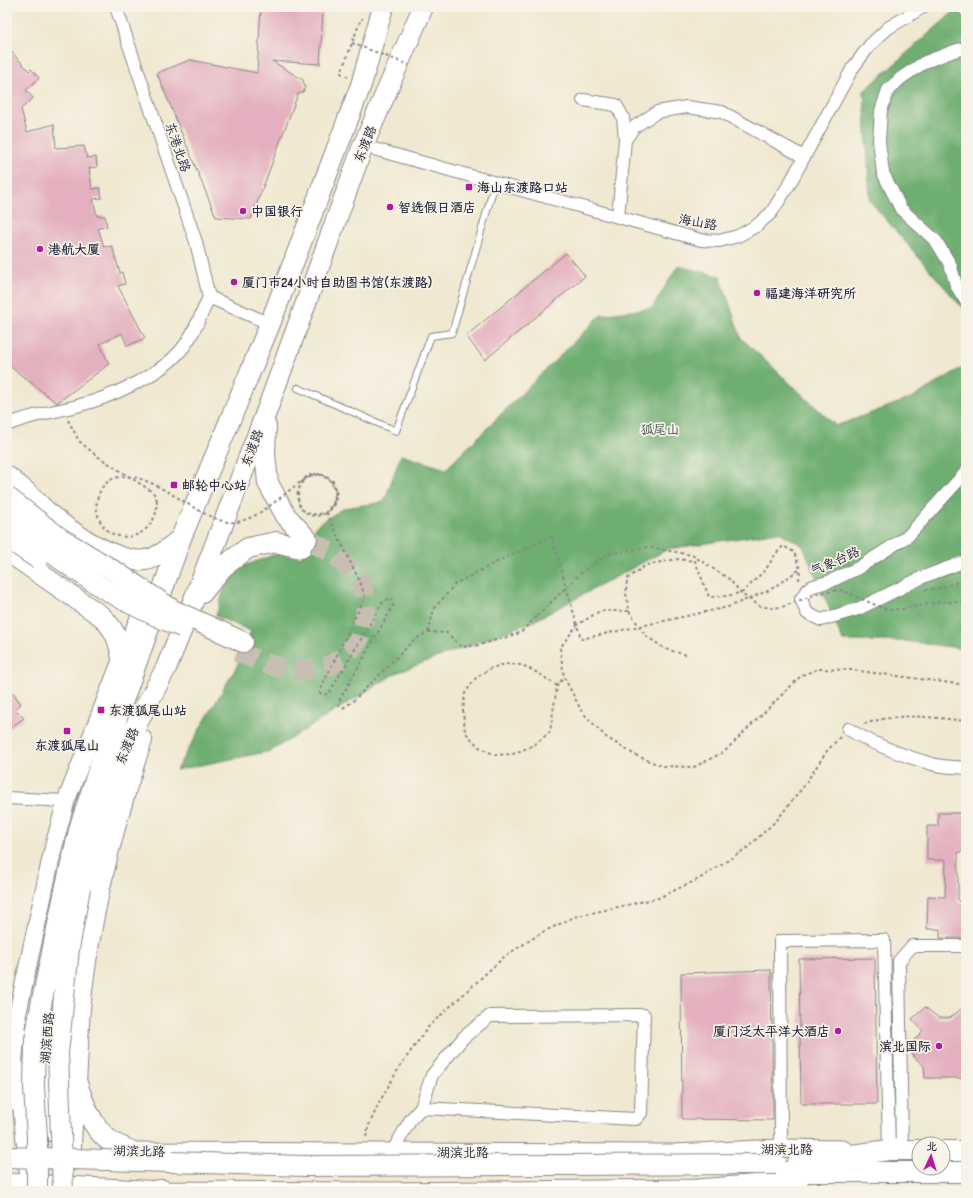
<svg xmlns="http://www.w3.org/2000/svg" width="973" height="1198" font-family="'Comic Neue','LXGW WenKai TC',sans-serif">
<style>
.forest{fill:#6eae71;stroke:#486856}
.building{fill:#e4b0bf}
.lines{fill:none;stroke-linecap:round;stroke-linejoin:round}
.primary-tunnel{stroke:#c7c0b2;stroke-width:20;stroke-dasharray:20 10;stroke-linecap:butt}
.service-casing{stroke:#898586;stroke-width:8}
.minor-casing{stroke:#898586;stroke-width:14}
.secondary-casing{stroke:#898586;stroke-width:19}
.primary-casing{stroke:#898586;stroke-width:22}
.trunk-casing{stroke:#898586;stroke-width:23}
.path{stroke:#898586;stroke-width:2;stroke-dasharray:3 3;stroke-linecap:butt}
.service{stroke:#fff;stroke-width:6}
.minor{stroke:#fff;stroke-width:12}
.secondary{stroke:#fff;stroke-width:17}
.primary{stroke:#fff;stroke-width:20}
.trunk{stroke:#fff;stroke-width:21}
.primary-bridge-casing{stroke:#898586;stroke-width:22;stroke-linecap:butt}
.path-bridge{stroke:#898586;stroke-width:2;stroke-dasharray:3 3;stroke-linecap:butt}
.primary-bridge{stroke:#fff;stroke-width:20}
.poi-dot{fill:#b5179e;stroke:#f7f3e8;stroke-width:1.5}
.labels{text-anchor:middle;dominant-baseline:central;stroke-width:3.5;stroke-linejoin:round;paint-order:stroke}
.street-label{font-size:13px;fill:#22223b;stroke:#f7f3e8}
.poi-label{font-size:13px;font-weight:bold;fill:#22223b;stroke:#f7f3e8;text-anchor:start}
.park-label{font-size:13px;fill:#415451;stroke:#f7f3e8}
</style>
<rect width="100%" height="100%" fill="#f7f3e8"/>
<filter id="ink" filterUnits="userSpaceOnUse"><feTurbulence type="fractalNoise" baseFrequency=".025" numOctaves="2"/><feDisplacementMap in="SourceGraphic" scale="8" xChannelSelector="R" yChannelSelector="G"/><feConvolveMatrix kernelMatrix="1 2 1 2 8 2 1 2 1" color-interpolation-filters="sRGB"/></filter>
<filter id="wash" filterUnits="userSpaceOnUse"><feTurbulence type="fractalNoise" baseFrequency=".012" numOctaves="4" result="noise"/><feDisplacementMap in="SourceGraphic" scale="16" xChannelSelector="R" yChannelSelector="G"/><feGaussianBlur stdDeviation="0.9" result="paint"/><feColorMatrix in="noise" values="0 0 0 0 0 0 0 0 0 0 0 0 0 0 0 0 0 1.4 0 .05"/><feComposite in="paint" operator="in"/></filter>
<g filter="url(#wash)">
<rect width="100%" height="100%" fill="#f0e8d0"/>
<path class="forest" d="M959,7H966V312L870,201L864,91Z
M678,266L720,276L741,338L836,426L914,397L966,365V649L905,641H843L803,546L779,532L668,549L534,621L396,673L271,751L176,770L237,666L251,631L216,616L225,586L244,566L276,554L301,557L317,525L344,508L384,502L401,455L446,469L601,315L652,308Z"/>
<g id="blocks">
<path class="building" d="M261,7L323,10L320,64L272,61L303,80L305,87L303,92L298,94L251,219L216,217L157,73L190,60L257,73Z
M7,47L29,71L31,69L39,78L26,90L33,98L21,109L27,132L54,124L56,148L84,146L87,158L96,157L97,167L89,168L92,189L100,188L102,198L93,199L97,216H105L107,227L98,228L104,247L112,246L120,273L122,272L125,284L118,286L145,338L127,346L122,333L100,344L109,364L57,403L7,364Z
M566,253L585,276L485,360L466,336Z
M13,693L21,704L15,709L24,718L7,730V698Z
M938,813H966V845L964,850L958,853V901L964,904L966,906V938H940V929H927L928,896L945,897L946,860H927V826H938Z
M875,958L877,1104H801L799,959Z
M771,970L773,1120L682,1119L681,973Z
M966,1005V1063L964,1064V1078H925L924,1066L914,1057L911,1050L912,1042L923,1031L912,1019L925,1007L939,1018H950Z"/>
</g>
</g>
<g filter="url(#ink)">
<use href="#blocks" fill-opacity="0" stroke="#898586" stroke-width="1"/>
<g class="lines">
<path class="primary-tunnel" d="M237,652L276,667L301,670L329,666L345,656L359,640L366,612L362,582L335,555L307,539"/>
<defs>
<path id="service" d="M298,388L396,431L431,336L452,333L495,183"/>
<path id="minor" d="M116,7L196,242L209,297L270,324
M963,7L966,11
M966,48L957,50L925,62L901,78L888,90L881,111L879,141L883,173L901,209L936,241L950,264L956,285L966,301
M583,100L616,105L623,117L625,140
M363,146L701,240L719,241L738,236L756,226L771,213L790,183L852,69L870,45L888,28L923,7
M618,217L625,140L634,127L657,112L687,107L722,112L804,157
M7,425C30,415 53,412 77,406C109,398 161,375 182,349C194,334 201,315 209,297
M966,472L908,536L858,568L831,581L810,587L801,599L807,613L821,620L858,609L923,577L966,561
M848,729C873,744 904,756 932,764C942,767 955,767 966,768
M7,798L66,801
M781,1148L780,941L884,940L889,1150
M902,1150L899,961L912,946H966
M392,1152L411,1119L421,1108L432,1075L464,1037L490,1016L644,1015L641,1113L636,1119L421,1108"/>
<path id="secondary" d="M16,1033V1021L53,849L66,801L122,658L148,597
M18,1070L28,1171
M120,1151L675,1153L781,1148L843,1149
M7,1182L162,1190L388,1191L697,1188L800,1180"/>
<path id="primary" d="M266,426L265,454L268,483L286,516L307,539
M7,476C15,483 23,489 31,496C39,504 48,514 58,521C77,536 120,564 145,560C160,558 171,546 181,538
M7,551L101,616C114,628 119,640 122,658
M202,593L223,567L248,548L276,542L301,548
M215,629L243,642
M80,888L101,807L133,731L166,668L191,607L267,410L363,146L423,7
M64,903L66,886L80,826L100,765L181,538L270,324L361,85L383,7
M45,1043L44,1052L47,1131
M7,1102L9,1092L16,1021
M943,1151H966
M71,1160C70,1133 74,1109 76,1082C78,1058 78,1033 80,1009C89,917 112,828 142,740
M798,1162L889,1150H919
M776,1172H966
M153,1191L162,1190"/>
<path id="trunk" d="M76,1082C83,1103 92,1128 110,1141C116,1145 123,1148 130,1151"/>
</defs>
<use href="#service" class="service-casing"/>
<use href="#minor" class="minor-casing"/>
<use href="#secondary" class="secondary-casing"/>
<use href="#primary" class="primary-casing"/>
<use href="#trunk" class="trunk-casing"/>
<path class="path" d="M348,77L341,73L361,19H363
M68,420L79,441L97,456L153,492L157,500
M799,580L800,569L794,552L783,546L775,555L766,569L743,592L727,596L709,597L695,561L677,559L646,565L627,579L626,593L629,611H600L577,625L560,648L564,677L582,712L606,737L635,755L662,766L694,767L724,752L802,675L818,669L852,670L966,685
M925,590L941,588L966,579
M629,611L645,635L665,649L687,655
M428,632L434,609L455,584L506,557L552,537L581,639L728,607L770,590L800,569
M557,686L540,674L522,665L506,664L491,668L476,678L465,693L463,711L465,732L479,747L495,755L513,754L534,745L550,732L557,686L564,677
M343,708L352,702L415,639L428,632L447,633L462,647L479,645L520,633L537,616
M864,724C901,712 929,717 966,721
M366,1137L369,1125L380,1101L400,1066L429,1026L505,956L543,932L574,917L658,898L699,879L747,848L777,820L803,787L827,751L840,737"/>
<use href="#service" class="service"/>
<use href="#minor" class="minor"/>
<use href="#secondary" class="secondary"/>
<use href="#primary" class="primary"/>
<use href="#trunk" class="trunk"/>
<defs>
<path id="primary-bridge" d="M7,497L60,538L119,574L173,610L215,629
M7,520C41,545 74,571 110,592C133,606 158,617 182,627
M7,538L38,559
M7,1157L305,1166L776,1164
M37,1191V1138L34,1086L35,1040L42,1000L66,886
M63,1191L58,1053L69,949L80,888"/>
</defs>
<use href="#primary-bridge" class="primary-bridge-casing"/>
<path class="path-bridge" d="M352,43L409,65
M157,500C156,506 157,513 154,518C141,546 102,542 97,511C95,503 99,491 104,485C139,451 200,528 237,522C256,518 269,506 284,495C294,486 305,479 317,473L330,480L336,492L333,504L325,513C319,514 310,516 304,511C295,503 297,486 305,478C309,474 315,474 320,475C322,475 324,475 326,476C345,490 333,521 310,515C307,514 303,510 300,508L297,496L300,485L308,476L321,474L333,481L337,495L333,507L327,514L360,582L365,597L322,686L320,693L324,695L329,693L383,602L389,598L393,601V606L339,701V706L343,708
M537,616L583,571L608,554L648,547L692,555L729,579L743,595L760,606L771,608L782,607L819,593L841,590L887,610L903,609L938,602H966"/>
<use href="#primary-bridge" class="primary-bridge"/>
</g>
</g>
<g class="poi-dot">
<rect x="465" y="183" width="8" height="8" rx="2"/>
<circle cx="390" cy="207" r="4"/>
<circle cx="243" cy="211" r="4"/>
<circle cx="40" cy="249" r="4"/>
<circle cx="234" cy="282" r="4"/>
<circle cx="757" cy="293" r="4"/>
<rect x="170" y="481" width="8" height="8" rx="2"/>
<rect x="97" y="706" width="8" height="8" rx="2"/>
<rect x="63" y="727" width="8" height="8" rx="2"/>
<circle cx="838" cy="1031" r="4"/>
<circle cx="939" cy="1046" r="4"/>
</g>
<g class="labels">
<g class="street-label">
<text transform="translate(365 144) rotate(-68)">东渡路</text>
<text transform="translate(178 147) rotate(71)">东港北路</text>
<text transform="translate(698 222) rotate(10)">海山路</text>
<text transform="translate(252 448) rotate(-69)">东渡路</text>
<text transform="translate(835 561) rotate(-24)">气象台路</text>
<text transform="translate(127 746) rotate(-67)">东渡路</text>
<text transform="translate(47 1038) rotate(-85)">湖滨西路</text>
<text x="787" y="1149">湖滨北路</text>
<text transform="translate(139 1151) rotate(1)">湖滨北路</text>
<text x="463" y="1152">湖滨北路</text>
</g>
<g class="poi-label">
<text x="477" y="187">海山东渡路口站</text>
<text x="398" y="207">智选假日酒店</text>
<text x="251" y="211">中国银行</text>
<text x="48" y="249">港航大厦</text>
<text x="242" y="282">厦门市24小时自助图书馆(东渡路)</text>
<text x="765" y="293">福建海洋研究所</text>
<text x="182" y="485">邮轮中心站</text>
<text x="109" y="710">东渡狐尾山站</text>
<text x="67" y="745" text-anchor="middle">东渡狐尾山</text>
<text x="830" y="1031" text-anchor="end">厦门泛太平洋大酒店</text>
<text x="931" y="1046" text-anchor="end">滨北国际</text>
</g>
<g class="park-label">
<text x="660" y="429">狐尾山</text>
</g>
</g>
<rect width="973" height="1198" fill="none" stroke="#f7f3e8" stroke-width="24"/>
<g transform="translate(931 1156) rotate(4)"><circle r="19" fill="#f7f3e8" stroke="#a29fa3"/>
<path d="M0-3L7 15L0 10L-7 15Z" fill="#b5179e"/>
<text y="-6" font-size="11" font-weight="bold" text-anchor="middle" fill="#22223b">北</text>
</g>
</svg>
